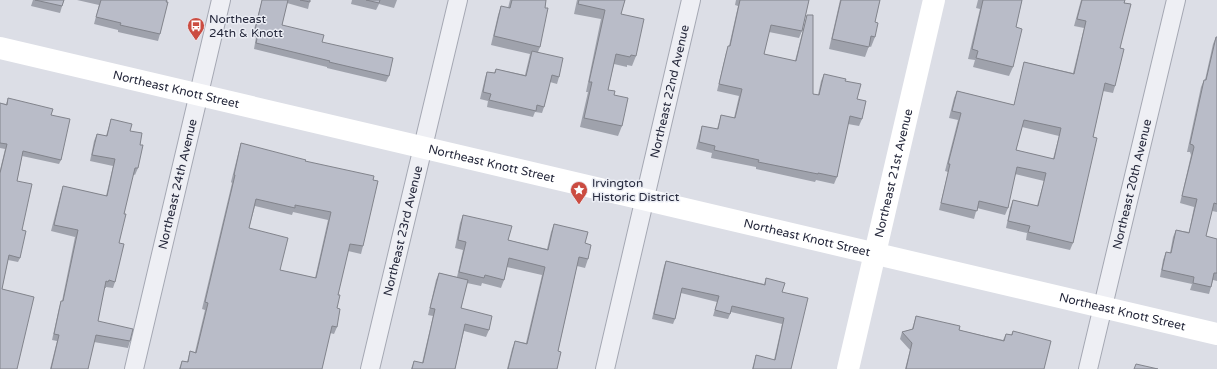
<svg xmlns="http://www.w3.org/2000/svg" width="1217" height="369" font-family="'Varela Round',sans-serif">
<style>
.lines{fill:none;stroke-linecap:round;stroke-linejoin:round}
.street-casing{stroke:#a5a8b3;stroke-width:20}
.street{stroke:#eeeff4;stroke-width:18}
.secondary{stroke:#fff;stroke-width:22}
.wall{fill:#9fa2ac;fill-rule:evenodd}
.building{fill:#b9bcc8;stroke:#82848c;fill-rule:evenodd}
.labels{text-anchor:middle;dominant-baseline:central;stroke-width:3;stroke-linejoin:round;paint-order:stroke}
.poi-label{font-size:12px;fill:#26293c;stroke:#ebedf4;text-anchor:start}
.street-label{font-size:12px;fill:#26293c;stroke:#ebedf4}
</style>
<rect width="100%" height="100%" fill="#dcdee6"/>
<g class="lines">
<defs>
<g id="street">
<path id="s1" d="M134,369L221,0"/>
<path id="s2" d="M370,369L458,0"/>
<path id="s3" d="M605,369L691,0"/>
<path id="s4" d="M1088,369L1176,0"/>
</g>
</defs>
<use href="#street" class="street-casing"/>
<use href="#street" class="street"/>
<g class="secondary">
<path id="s5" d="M0,48L1217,334"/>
<path id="s6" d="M848,369L934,0"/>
</g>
</g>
<path class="wall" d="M33,0H64L60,13L31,6Z
M77,0H167L160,34L158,41L118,32V30L94,24L99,5Z
M262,0H310L308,9L287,3L282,25L322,42L389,76L386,82L327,68V67L254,49L256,37H252Z
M352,0H397L394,8L379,4L376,10L351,4Z
M510,0H546L545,8L540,47L538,52L559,77L557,84L550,82L544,107L542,113L535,112L533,117L487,107L488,101L480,99L485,78L487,72L494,73L496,69L525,75L530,54L491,45L498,15L501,6L508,8Z
M577,0H625L621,14L636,56L632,66L627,65V67L614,64L608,90L614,95L622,126L618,136L580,127L588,92H586L601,19L574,14Z
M736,0H809L802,31L799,38L769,32L764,54L795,61L805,22L807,15L813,94L818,95L821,81L824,74L845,81L857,99L862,119L859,126L848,124L837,177L834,184L816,180L815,182L756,169V167L711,158L712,153L696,149L700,133L702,126L717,129L721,115L734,118L739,96L717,91L726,53L729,46L738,6L735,5Z
M840,0H880L875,22V37L871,47L869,46L865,57L829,49Z
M978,0H1022L1016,27L1013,67L1009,76L973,67L975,60L968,59L980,9L976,8Z
M1081,0H1125L1115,86L1113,93L1103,91L1093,137L1073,243L1070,250L1026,240L1027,233L1006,228L1010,208L1013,200L1037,206L1044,181L1015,174L1008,208L1005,215L977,208L974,219L939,210L948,172L945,171L958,120L949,118L954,98L957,91L1014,105L1022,70L1024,62L1073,73L1084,28L1074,26ZM1022,127L1059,136L1053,159L1016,150Z
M1216,37H1217V212L1212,211L1206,236L1217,239V281L1213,280L1209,294L1190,290L1192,284L1160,277L1163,260L1166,252L1170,253L1173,237L1176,230L1189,232L1194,207L1180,203L1191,155L1190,152H1187L1201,87L1204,80H1205L1213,44Z
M8,98L51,115L61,160L59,164L22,156L17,181L22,230L20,258L18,262L8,260L2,289L0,369V170L5,149L0,148V103L6,104Z
M111,119L130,131L140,145L138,168L135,175L133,174L124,214L119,243L115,282L113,288L106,287V288H104L98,321L130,341L128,348L94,342L88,369H50L57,341L52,340L59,308L61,301H62L75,237L51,231L61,192L63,186L106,196L113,166L90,161L94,141L97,134L106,136L109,126Z
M241,143L305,161L363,246L361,254L348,251L338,295L337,308V327L334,334L330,333L322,369H179L182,361L187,362L190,351L195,352L205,310L202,309L232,183L231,182L239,150ZM255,206L292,215L293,212L328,220L315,278L280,270L249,228Z
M463,215L508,240L547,249L551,232L554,224L585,243L588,259L585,268L577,266L558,351L557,369H507L512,349L515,341L526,343L542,275L507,267L504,280L501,288L482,283L481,286L467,283L461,308L489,330L486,337L464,331L455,369H411L414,361L422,363L433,316L428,315L436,280L439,273L457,277L463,250L455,248L460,223Z
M666,261L764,284L766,278L782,292L791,369H752L756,355L774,360L782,324L731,312L728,319L713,316L717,302L681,293L675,319L673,324L652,319L664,266Z
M916,316L959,330L1003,340L1006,334L1011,335L1013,331L1044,369H905L910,350L900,339L902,332L912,329Z"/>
<path class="building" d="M35,0H64L62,6Z
M101,0H167L166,2H168L160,34L120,25L121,23L96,17Z
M262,0H288L282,25L324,35L322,42L393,58L389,76L329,62L330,61L256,43L259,31L255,30Z
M300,0H310V2Z
M366,0H380L379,3Z
M512,0H546L545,8H548L540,47L494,36L501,6L510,8Z
M579,0H625L621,14L644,19L636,56L631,55L630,57L616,54L608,90L615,91L614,95L628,98L622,126L584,118L592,82H589L605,10L578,4Z
M740,0H809L802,31L771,25L764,54L796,61L807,15H813V94L819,95L824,74L846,79L845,81L861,84L857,99L866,101L862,119L850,116L837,177L818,173V174L758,162L759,160L714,150L715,146L699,142L702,126L718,129L721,115L735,118L742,89L719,84L728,46H730Z
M841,0H880L875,22L878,23L875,37L871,36L869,47L832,39Z
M983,0H1022L1016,27L1022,29L1013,67L976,58L978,51L972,49Z
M1082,0H1125L1124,3L1131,4L1120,48L1124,49L1115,86L1105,83L1093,137L1097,138L1073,243L1028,232L1030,226L1008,221L1013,200L1038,206L1046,173L1017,167L1008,208L979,201L977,211L941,203L950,164H948L961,113L952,111L957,91L1014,105L1024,62L1074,74L1086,21L1077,19ZM1024,120L1061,128L1054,159L1016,150Z
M1216,37H1217V204L1214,203L1206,236L1217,239V273H1214L1211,287L1193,283L1194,277L1162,270L1166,252L1171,253L1176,230L1189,233L1197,199L1182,196L1194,147L1193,145L1190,144L1204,80H1206Z
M532,51L563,58L559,77L552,75L544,107L537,105L536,111L489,100L491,94L483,92L487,72L495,73L496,69L526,76Z
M8,98L53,109L51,115L70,119L61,160L23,151L17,181L32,184L22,230L26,231L20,258L9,255L2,289L34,297L17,369H0V173L7,144L0,143V103L7,105Z
M111,119L132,124L130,131L142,133L140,145H143L138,168H135L124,214H126L119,243L124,244L115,282L109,280L108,282L106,281L98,321L133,329L130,341L96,335L88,369H51L59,335L54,334L61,301H63L78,230L54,225L63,186L107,196L115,159L92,155L97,134L107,136Z
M241,143L306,160L305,161L374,176L373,180L378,181L363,246L350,244L338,295H340L337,308L340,309L337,327L332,326L322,369H180L182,361L188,362L190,351L196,353L208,303L205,302L235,175H234ZM256,199L295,208V205L331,212L316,278L280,270L288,238L249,228Z
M463,215L512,226L508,240L548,250L554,224L588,232L585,243L591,245L588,259L579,257L558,351L561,352L557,369H508L515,341L527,344L545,267L509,258L504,280L485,275L484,278L459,272L466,242L458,240Z
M666,261L765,285L766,278L785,283L782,292L808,298L791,369H753L756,355L775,360L784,318L732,306L730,314L715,310L719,296L682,288L675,319L654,314Z
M439,273L468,280L461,308L492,316L489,330L465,324L455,369H412L414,361L423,363L435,309L430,308Z
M916,316L960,326L959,330L1004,341L1006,334L1012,335L1013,331L1051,341L1044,369H906L912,343L902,332L913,329Z
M1136,364L1158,369H1134Z"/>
<defs>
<symbol id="bus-pin" viewBox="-11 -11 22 30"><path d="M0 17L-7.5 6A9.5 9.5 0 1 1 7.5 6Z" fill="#cb4c41" stroke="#ebedf4"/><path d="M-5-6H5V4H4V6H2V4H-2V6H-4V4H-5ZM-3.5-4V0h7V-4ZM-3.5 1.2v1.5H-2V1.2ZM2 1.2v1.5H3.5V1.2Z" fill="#fff"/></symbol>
<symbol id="sight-pin" viewBox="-11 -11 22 30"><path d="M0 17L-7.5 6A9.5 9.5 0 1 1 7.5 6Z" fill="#cb4c41" stroke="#ebedf4"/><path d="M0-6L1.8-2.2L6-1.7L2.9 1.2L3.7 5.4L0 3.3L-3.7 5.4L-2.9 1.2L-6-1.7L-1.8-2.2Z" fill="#fff"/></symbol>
</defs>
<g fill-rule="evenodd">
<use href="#bus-pin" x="186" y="16" width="20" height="27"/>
<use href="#sight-pin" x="569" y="180" width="20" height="27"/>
</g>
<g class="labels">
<g class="poi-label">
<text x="209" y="19">Northeast<tspan x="209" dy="14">24th &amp; Knott</tspan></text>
<text x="592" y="183">Irvington<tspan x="592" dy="14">Historic District</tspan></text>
</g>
<g class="street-label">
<text stroke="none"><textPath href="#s5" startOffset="181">Northeast Knott Street</textPath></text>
<text stroke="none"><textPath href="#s3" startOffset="285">Northeast 22nd Avenue</textPath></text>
<text stroke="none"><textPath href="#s5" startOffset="505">Northeast Knott Street</textPath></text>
<text stroke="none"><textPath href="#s6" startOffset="201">Northeast 21st Avenue</textPath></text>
<text stroke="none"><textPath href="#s1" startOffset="190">Northeast 24th Avenue</textPath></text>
<text stroke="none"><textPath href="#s4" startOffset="190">Northeast 20th Avenue</textPath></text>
<text stroke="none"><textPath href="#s2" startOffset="142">Northeast 23rd Avenue</textPath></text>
<text stroke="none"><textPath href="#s5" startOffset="829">Northeast Knott Street</textPath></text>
<text stroke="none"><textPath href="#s5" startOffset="1153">Northeast Knott Street</textPath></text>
</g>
</g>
</svg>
